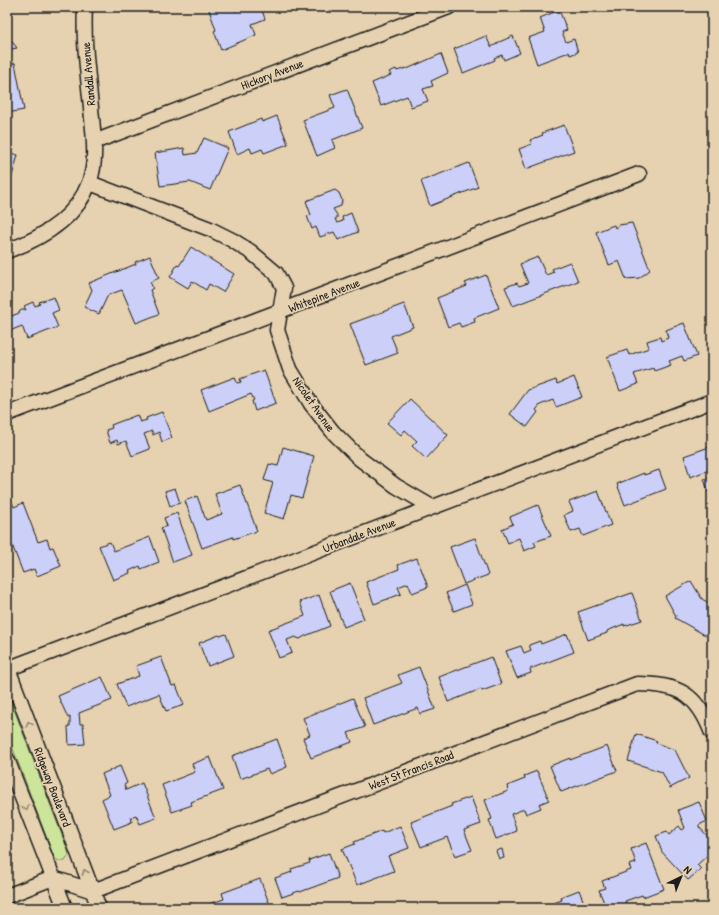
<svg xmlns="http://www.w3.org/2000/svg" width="719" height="915" font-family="'Patrick Hand',sans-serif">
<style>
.green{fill:#cde59b;stroke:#74805c}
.building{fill:#ccd0f8;stroke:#1c1c1c}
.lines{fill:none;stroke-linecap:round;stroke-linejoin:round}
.minor-casing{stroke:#1c1c1c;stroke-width:17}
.minor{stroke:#e6d2b0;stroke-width:14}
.oneway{stroke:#8b806d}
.labels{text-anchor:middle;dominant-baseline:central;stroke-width:3.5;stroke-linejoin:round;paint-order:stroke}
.street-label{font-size:12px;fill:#1c1c1c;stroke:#e6d2b0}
</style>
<rect width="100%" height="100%" fill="#e6d2b0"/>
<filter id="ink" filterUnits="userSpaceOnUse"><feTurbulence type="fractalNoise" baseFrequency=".025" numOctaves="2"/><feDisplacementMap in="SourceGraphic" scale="8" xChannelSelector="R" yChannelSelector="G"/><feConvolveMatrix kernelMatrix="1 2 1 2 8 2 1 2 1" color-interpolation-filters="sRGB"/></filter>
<g filter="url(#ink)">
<path class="green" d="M7,691L68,851L69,855L65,861C60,862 58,861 54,857L7,733Z"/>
<path class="building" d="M208,7H234L235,11L245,7H261L265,19L252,24L256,35L221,50L214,31L216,30Z
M559,10L567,30L562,32L566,42L574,39L578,52L570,55L569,52L537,64L528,38L545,32L540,18Z
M7,35L17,48L7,50Z
M486,36L491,47L497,44V43L513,36L520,53L504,60L502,55L494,58L495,60L463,73L454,49Z
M441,54L448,73L431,81L433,86L423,89L428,101L411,107L407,96L381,106L372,83L391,75L389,72L396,69L397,71L406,68L407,69Z
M15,63L24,110L7,113V65Z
M347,89L362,128L332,140L335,148L317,156L303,120L335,108L330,95Z
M277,116L288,144L264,153L262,149L252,153L250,148L237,154L229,132L261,119L262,122Z
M564,125L574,151L526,169L519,149L532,144L530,140L543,135L542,133Z
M204,138L228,148L210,190L190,182L160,186L155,153L184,148L185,155L197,153Z
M7,152L18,155L10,183L7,182Z
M469,163L478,187L430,206L421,181Z
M335,190L339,193L342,200L341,206L333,209L337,215V218L335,219L337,223L343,221L342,217L351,213L358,232L338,240L334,232L320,237L316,227L312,229L307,216L311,215L306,201Z
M632,223L650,270L639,278L626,279L619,261L609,265L596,232L614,225L615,228L619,225Z
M191,247L234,274L223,292L209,284L206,290L192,281L188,288L170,277L177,265L179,266Z
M150,256L159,278L150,282L153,288L150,290L159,314L136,323L122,290L108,295L99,314L84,307L92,290L89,283L136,264L135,262Z
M538,257L546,275L554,272L552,269L570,262L578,281L513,306L505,287L517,283L519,286L528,283L520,264Z
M486,275L499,308L474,318L475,322L461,327L459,323L448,327L437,298L467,286L465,283Z
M54,297L59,310L52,313L58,327L27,339L22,326L7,332V318L19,313L20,311L24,309L26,310L24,306L33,302L35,306L40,304L39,302Z
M404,304L413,327L391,336L398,353L366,365L350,324Z
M684,323L697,356L684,361L682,356L669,361L671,365L654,371L653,368L634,374L638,384L620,391L607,357L627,350L629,355L649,348L647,341L660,337L661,341L668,338L666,330Z
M264,370L276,403L255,411L252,401L254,400L251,394L209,411L201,390L235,377L237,383L241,382L240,379Z
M574,377L582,397L556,407L553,400L540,405L536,410L538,412L527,427L510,414L528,390L556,380L557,384Z
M410,399L448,435L426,459L412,446L417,441L405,430L401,435L387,423Z
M162,412L172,438L162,442L159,432L153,435L152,431L144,434L150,449L132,456L126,441L118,444L117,440L110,443L106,430L112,428L111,425L137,415L140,422L147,420L146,418Z
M712,446V469L690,477L684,456Z
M283,447L314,456L302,498L291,495L284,519L264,513L273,483L264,480L269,464L278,466Z
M659,470L666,489L625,505L617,484L644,473V475Z
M712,477V493L709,494L704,479Z
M240,485L257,531L233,539V537L202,548L185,501L197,496L206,520L222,514L215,494Z
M175,488L180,503L170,506L165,491Z
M598,491L611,525L583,536L580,529L571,532L564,515L573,511L569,502Z
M7,495H9L14,507L23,503L38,542L47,539L50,548L53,547L61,566L37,576L34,569L23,573L7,532Z
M538,505L551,536L534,542L536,546L524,551L519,538L508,543L502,529L513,524L510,517Z
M177,513L192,555L173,562L161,528L167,526L164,518Z
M150,537L159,562L141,569L140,566L129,571L130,573L113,580L99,546L110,542L114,551Z
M475,538L488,575L464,584L450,547Z
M417,558L428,587L412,593L408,583L398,587L401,594L374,604L366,582L399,569L398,565Z
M691,581L702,599L712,605V639L675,618L676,616L665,596Z
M350,583L364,619L344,627L330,591Z
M465,585L472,604L454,611L446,593Z
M632,593L642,620L624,626V624L607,631V633L588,640L578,612Z
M319,595L330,626L305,636L300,639L295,637L287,640L292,653L279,658L268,630L305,616L300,602Z
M226,634L234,656L208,666L199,643L219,635L220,636Z
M567,634L574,652L530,669L531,673L517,678L506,651L521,646L524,653L531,650L529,645L540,641L541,644Z
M161,657L172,686L176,685L184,705L166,711L159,694L126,707L117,684L139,676L136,666Z
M491,657L501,684L482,691L481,689L448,702L439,677Z
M419,667L435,709L420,714L418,708L373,725L363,698L402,683L398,675Z
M102,677L112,700L79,713L80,724H83L85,744L69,745L68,726H70V717L68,718L58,696Z
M353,698L365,727L348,733L352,742L311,758L303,738L310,735L303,718Z
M636,734L657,741L656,743L675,750L689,778L670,788L662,772L628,761Z
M277,739L287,767L270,774L267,769L240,779L232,756Z
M607,746L617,771L561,792L550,766L570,758V760Z
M210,757L223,790L191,802L192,805L172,812L162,785L195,772L192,764Z
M120,766L127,783L124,785L126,790L142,783L156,818L140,824L136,815L131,817L132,822L114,829L102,799L110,795L102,774Z
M537,771L549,800L539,804L541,808L526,814L524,809L511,814L517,831L496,839L489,820L492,819L485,800L508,791L507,786L525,779L524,776Z
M471,797L481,824L464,830L472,850L455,856L447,837L421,847L411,822L452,806L451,804Z
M699,802L707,821L699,825V827L712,841V851L697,865L701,869L688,880L662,852L656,836L667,832L669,835L679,826L682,830L685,828L678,810Z
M400,826L409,848L388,856L394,871L357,885L342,849L355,844L354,842L382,831L383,833Z
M646,843L664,889L643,897L642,895L625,901L626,903L614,908H606L599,890L605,888L602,881L631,870L629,865L636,863L631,849Z
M502,849L504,858L499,859L496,851Z
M329,853L338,878L300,892L299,891L282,897L275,878L292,872L291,869L310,863L309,860Z
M260,879L269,903L255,908H211L209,904L224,899L222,893Z
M579,890L586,908H540L562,900L561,897Z
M192,903L193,908H180Z"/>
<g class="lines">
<defs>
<path id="minor" d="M94,142L449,7
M90,183L210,229L232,240L251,252L276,273L284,288L277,330L290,369L311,404L333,432L360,459L396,486L432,507
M7,251C40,239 76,219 89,183C98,160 93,132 91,108C88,74 83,41 85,7
M7,414L280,311L639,174
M7,666L99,908
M7,669L712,401
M7,759L65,908
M7,896L53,878L93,891L637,684C679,684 697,694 712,733"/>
</defs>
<use href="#minor" class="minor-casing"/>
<use href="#minor" class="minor"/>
</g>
<defs><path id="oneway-chevron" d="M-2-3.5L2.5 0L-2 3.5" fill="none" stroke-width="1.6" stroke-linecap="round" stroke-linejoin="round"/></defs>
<g class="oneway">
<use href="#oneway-chevron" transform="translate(29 724) rotate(-111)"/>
<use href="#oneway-chevron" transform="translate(26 808) rotate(69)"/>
<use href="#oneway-chevron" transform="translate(85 872) rotate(-111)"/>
</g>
</g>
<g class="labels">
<g class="street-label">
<text transform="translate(88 74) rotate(-95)">Randall Avenue</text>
<text transform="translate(272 74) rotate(-21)">Hickory Avenue</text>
<text transform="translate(324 295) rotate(-21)">Whitepine Avenue</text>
<text transform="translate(314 404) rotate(55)">Nicolet Avenue</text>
<text transform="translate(359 535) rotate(-21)">Urbandale Avenue</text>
<text transform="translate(411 770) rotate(-21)">West St Francis Road</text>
<text transform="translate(53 787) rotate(69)">Ridgeway Boulevard</text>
</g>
</g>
<rect width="719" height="915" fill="none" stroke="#e6d2b0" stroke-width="24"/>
<rect x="12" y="12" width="695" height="891" fill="none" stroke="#1c1c1c" stroke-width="1.5" filter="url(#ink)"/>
<g transform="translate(681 877) rotate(43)" stroke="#e6d2b0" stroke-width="3" paint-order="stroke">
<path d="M0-3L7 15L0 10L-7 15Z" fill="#1c1c1c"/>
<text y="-6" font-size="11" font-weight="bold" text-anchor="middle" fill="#1c1c1c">N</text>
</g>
</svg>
